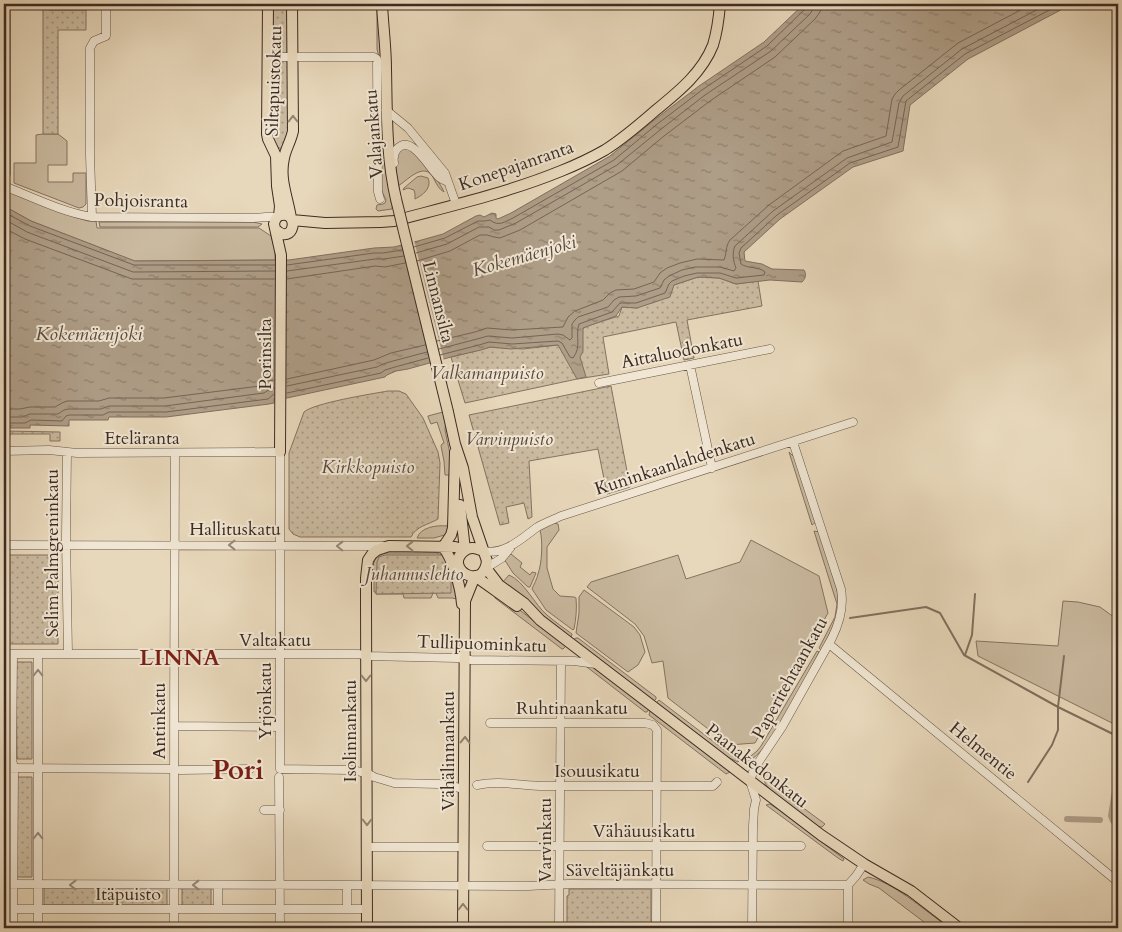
<svg xmlns="http://www.w3.org/2000/svg" width="1122" height="932" font-family="Cardo,serif">
<style>
.green{fill:#cbbba1;stroke:#847362}
.park{fill:url(#park-dots);stroke:#847362}
.water{fill:url(#water-ripples);stroke:#816f5f}
.pier{fill:#e8d8bb}
.lines{fill:none;stroke-linecap:round;stroke-linejoin:round}
.shore{stroke:#766455;stroke-width:1}
.stream{stroke:#816f5f;stroke-width:2}
.canal{stroke:#ae9d87;stroke-width:6}
.minor-casing{stroke:#685649;stroke-width:9}
.major-casing{stroke:#3d2b23;stroke-width:12}
.minor{stroke:#f0e6d3;stroke-width:8}
.major{stroke:#e8d8bb;stroke-width:10}
.major-bridge-casing{stroke:#3d2b23;stroke-width:12;stroke-linecap:butt}
.major-bridge{stroke:#e8d8bb;stroke-width:10}
.oneway{stroke:#92826f}
.oneway2{stroke:#96887b}
.labels{text-anchor:middle;dominant-baseline:central;stroke-width:4;stroke-linejoin:round;paint-order:stroke}
.street-label{font-size:18px;fill:#3d2b23;stroke:#f0e6d3}
.park-label{font-size:18px;font-style:italic;fill:#59483c;stroke:#f0e6d3}
.water-label{font-size:19px;font-style:italic;fill:#59483c;stroke:#f0e6d3}
.district-label{font-size:22px;font-weight:bold;letter-spacing:1px;fill:#7a1f14;stroke:#f0e6d3}
.town-label{font-size:28px;font-weight:bold;fill:#7a1f14;stroke:#f0e6d3}
</style>
<defs>
<pattern id="park-dots" width="8" height="8" patternUnits="userSpaceOnUse" patternTransform="scale(1.25)"><rect width="8" height="8" fill="#cbbba1"/><path d="M2 2h.1M6 6h.1" fill="none" stroke="#a69883" stroke-width="1.8" stroke-linecap="round"/></pattern>
<pattern id="water-ripples" width="26" height="14" patternUnits="userSpaceOnUse" patternTransform="scale(1.25)"><rect width="26" height="14" fill="#ae9d87"/><path d="M2 4q2-2 4 0t4 0M15 11q2-2 4 0t4 0" fill="none" stroke="#8f806e"/></pattern>
</defs>
<rect width="100%" height="100%" fill="#e8d8bb"/>
<filter id="stains"><feTurbulence type="fractalNoise" baseFrequency=".004" numOctaves="4"/><feColorMatrix values="0 0 0 0 .2 0 0 0 0 .09 0 0 0 0 .02 0 0 0 .5 -.17"/></filter>
<radialGradient id="worn" r=".72"><stop offset=".6" stop-color="#630" stop-opacity="0"/><stop offset="1" stop-color="#630" stop-opacity=".3"/></radialGradient>
<path class="green" d="M377,4L382,68V135L383,154L393,201L392,209L378,211L376,209L377,205L383,204L385,203L386,200L380,187L381,66L377,49Z
M43,134H58L67,141V165H48V182H73V173H86V204L83,207L79,208L14,183V163H36V135Z
M404,148C406,148 409,148 412,149C419,153 441,184 444,192C439,189 437,185 434,179C425,160 408,180 398,186C397,168 389,161 404,148Z
M421,176L428,178C432,188 423,195 415,199V194L414,190L408,188L403,190L404,188L417,177Z
M4,189L78,218L88,221H96L97,228H259L271,236L275,250V260L134,261L31,221L4,206Z
M99,222H253L262,224L258,227H100Z
M443,412L446,419L445,430L450,454L451,476L450,528L448,534L434,538H417C421,527 436,525 447,526L449,516V475H445L444,461L441,446L442,444L444,443L437,422L431,424L428,417V416Z
M789,452L795,458L816,522L812,525Z
M554,523L558,524L559,530L547,547V568L553,589L560,596L574,597L576,598C577,609 576,619 574,629L573,630L546,610L532,589C534,584 537,579 538,574C542,563 543,541 540,530Z
M814,531L819,532L837,590C841,614 832,629 821,650L819,648L835,617L837,604Z
M751,540L819,576L828,613L755,743L729,745L668,698L663,661L652,663L644,636L635,624L587,587L591,582L678,555L686,579L740,562Z
M385,553H436L443,555L449,561L457,599L452,598H438L436,593H433L431,598H404L403,594H376V592H374V574H372C373,563 374,556 385,553Z
M509,554H511L522,563L520,567L530,575L532,572L536,573L530,587H528L513,573L504,559Z
M509,575C524,581 535,605 547,615C555,622 564,628 572,634L571,638H569L522,597L502,583Z
M584,590L634,627L640,635L645,652L638,665L628,672L576,633L579,613V597Z
M495,594L512,604L566,646L563,649H562L495,598Z
M1063,601L1078,602L1100,607L1118,620V726L978,656L976,641L1058,646Z
M576,638H578L656,697V699L654,701L573,640Z
M817,651L819,652C806,677 771,752 747,762L746,760L757,751L761,746Z
M583,664L593,666L649,709L647,712H645Z
M659,700L739,761L738,762L727,757L656,703Z
M650,711H651L730,772L726,774L649,715Z
M763,778L825,824L822,827H818L773,792L766,785Z
M770,804L779,810L844,859L843,861L838,858L766,805Z
M868,877C893,882 923,909 944,924V925L942,928H932L879,888L869,884L863,880Z"/>
<path class="park" d="M43,4H49V10H86V30H58V134H43Z
M271,4H288V131L283,148C278,149 276,147 272,144L271,132Z
M698,277L719,278L736,284L758,281L762,306L687,320L694,358L684,360L676,322L603,337L609,374L577,379L465,403L451,357L490,347L523,349L558,345L587,326L619,316L622,307L637,308L674,285Z
M611,386L630,487L607,494L598,449L529,461L532,517L528,519L524,503L506,507L509,523L500,525L469,415Z
M388,391H399L406,394L423,418L438,452L440,463L438,519C428,525 416,526 411,537H300L293,534L289,529V453L304,412C314,403 371,394 388,391Z
M4,431L60,432V441H50V434H10L9,441H4Z
M4,555H58V644H4Z
M385,555H443L451,568V593L376,594L377,562L379,557Z
M16,662H32V759H17Z
M16,777H32V877H16Z
M44,887L167,888V905H44Z
M182,888H211V907L182,906Z
M569,889H651V928H567V896L569,895Z"/>
<path class="water" d="M804,4H1072L968,59L910,105L903,151L853,167L780,219L744,252L745,261L762,264L772,269L804,270C807,275 805,279 802,282L770,280L736,284L719,278L698,277L674,285L670,297L637,308L622,307L616,316L583,328V351L580,357L586,377L577,379L558,345L511,349L490,347L481,350L451,357L408,369L396,371L387,375L385,377L287,398L274,399V403L269,404L166,417H109L108,420H69V426L30,425V428H4V206L31,221L135,261L289,260L374,248L394,247L418,241L443,234L476,216L480,215L484,217L492,213L496,214V218L498,219L511,213L610,156L653,121L699,86L764,42Z"/>
<path class="pier" d="M414,240L444,361L432,365L403,242Z"/>
<g class="lines">
<path class="shore" d="M4,212L30,226L134,265H275
M4,219L27,232L133,272L275,271
M4,228L25,239L132,279H275
M414,247L445,238L478,221H485L490,220C499,227 504,222 513,218L614,160L656,125L702,90L767,46L805,9L807,4
M416,253L447,244L479,227H489L494,230H499L516,223L617,165L660,130L705,95L771,51L810,14L813,9V4
M417,261L450,251L480,235H487L494,237L500,238L520,230L622,171L664,136L710,101L775,57L815,19L820,12L821,4
M287,265L374,253H383L402,250
M287,271L375,259H384L404,256
M287,279L375,266L385,267L405,263
M437,341L475,332L487,328L512,330L563,327L568,317L575,311L603,300L610,293L616,290L634,289L654,282L660,273L667,268L680,263L697,259L724,260C727,253 725,247 730,240L769,205L843,151L886,136L892,99L895,94L899,90L958,43L1032,4
M439,349L477,339L488,336L512,338L558,334L563,335L570,340L572,338V324L575,320L578,317L608,307L614,300L619,297L636,296L660,288L664,280L669,276L682,270L695,267H720L734,271L736,268C733,261 732,253 735,246L773,211L847,158L892,142L899,103L903,96L962,49L1048,4
M440,355L479,345L489,342L512,344L558,341L562,343L570,357L573,358C582,346 575,337 579,324L612,312L620,303H636L665,293L669,284L672,281L684,276L697,273H720L736,278L764,275L765,272C758,266 748,269 741,264L739,253L741,248L777,215L850,163L898,147L906,101L965,54L1061,4
M287,379L374,360L391,353L425,345
M287,386L377,367L383,364L393,361L427,352
M287,393L381,373L385,370L395,367L428,358
M4,409H20L30,407H55L62,403L67,401H99L109,398H164L260,386L268,381L274,380
M4,417H22L30,414H58L64,410L68,409H101L109,406H165L264,393L270,389L274,388
M4,423H25L31,420L62,421L66,416L69,415H103L109,412H166L268,399L274,394"/>
<path class="stream" d="M850,618L926,607L940,613L964,655L1058,707L1115,735L1118,743
M965,655L972,635L975,594
M1117,779L1118,768
M1028,782L1052,745L1058,730V707L1064,656"/>
<path class="canal" d="M1117,779L1111,816L1113,821H1118
M1067,819L1100,820"/>
<defs>
<path id="minor" d="M267,57H374L377,59L378,192L380,199
M386,110L408,128L445,173L456,204
M394,163C393,158 394,153 397,149C411,133 429,168 438,176C440,179 444,180 448,182
M4,179L6,174V4
M4,186C32,197 62,212 92,217L253,218L266,217H277
M92,217L90,155V48L94,41L106,36V4
M690,365L712,468
M599,383L770,349
M4,451L49,450L77,453L280,452V769L351,770L367,773L374,777L394,783L439,784L451,786L464,789
M67,452L66,538L68,654
M4,545L384,546
M483,551C504,555 520,540 536,528C544,523 553,520 561,516L853,422
M486,568L502,558L511,547
M829,644L1118,882
M4,654H359L366,656L457,658L471,660L574,661L596,664
M490,723H645L653,725L657,730L656,928
M174,726L280,727
M4,768L174,769
M180,770L250,769
M279,777L280,928
M477,785C500,780 522,786 545,786C601,786 657,786 713,786L717,782
M264,810H280
M487,846H801
M367,847H463
M4,884L347,885
M4,909H218V885
M218,909H347
M367,909H347V885L528,886L568,884L848,885L856,876L864,864
M13,928L14,768L12,760L13,654
M38,928V654
M174,928C174,770 174,611 175,453
M559,928L561,661
M752,928L753,826L754,809L756,800L750,781L754,769L782,727L832,638C840,622 844,606 841,589L793,442
M848,928V885"/>
<path id="major" d="M268,4L267,134L268,139L276,156L277,186L280,206L279,216
M382,4C383,26 386,47 386,69C387,113 386,156 396,199
M291,218C288,198 279,179 284,158C286,148 291,141 293,131L292,4
M292,220L325,223L381,222L394,221C450,206 507,193 561,171C576,165 591,158 605,150C624,138 640,124 656,110C678,92 702,73 713,45C717,32 719,17 720,4
M276,230C294,246 300,211 281,215C277,216 275,219 274,224L281,255L280,452
M448,412L455,444L463,468L472,517L487,561C483,593 443,568 464,551C470,546 476,548 483,551
M455,452L453,528L451,535L443,547C453,559 461,589 462,604
M460,505L465,550
M486,568L499,585L524,603L540,620L821,835L864,864L911,891L959,928
M475,576L517,606
M367,928L366,600V578L368,560L372,554L377,550L389,546L455,547L465,550
M463,928L465,601L475,576"/>
</defs>
<use href="#minor" class="minor-casing"/>
<use href="#major" class="major-casing"/>
<use href="#minor" class="minor"/>
<use href="#major" class="major"/>
<defs>
<path id="major-bridge" d="M396,199L448,412"/>
</defs>
<use href="#major-bridge" class="major-bridge-casing"/>
<use href="#major-bridge" class="major-bridge"/>
</g>
<defs><path id="oneway-chevron" d="M-2-3.5L2.5 0L-2 3.5" fill="none" stroke-width="1.6" stroke-linecap="round" stroke-linejoin="round" transform="scale(1.25)"/></defs>
<g class="oneway">
<use href="#oneway-chevron" transform="translate(293 119) rotate(-90)"/>
<use href="#oneway-chevron" transform="translate(410 546) rotate(-179)"/>
<use href="#oneway-chevron" transform="translate(366 678) rotate(90)"/>
<use href="#oneway-chevron" transform="translate(465 740) rotate(-89)"/>
<use href="#oneway-chevron" transform="translate(367 822) rotate(90)"/>
<use href="#oneway-chevron" transform="translate(463 907) rotate(-90)"/>
</g>
<g class="oneway2">
<use href="#oneway-chevron" transform="translate(232 545) rotate(180)"/>
<use href="#oneway-chevron" transform="translate(340 546) rotate(-179)"/>
<use href="#oneway-chevron" transform="translate(38 673) rotate(-90)"/>
<use href="#oneway-chevron" transform="translate(38 836) rotate(-90)"/>
<use href="#oneway-chevron" transform="translate(73 885) rotate(180)"/>
<use href="#oneway-chevron" transform="translate(196 885) rotate(-180)"/>
</g>
<g class="labels">
<g class="street-label">
<text transform="translate(274 81) rotate(-88)">Siltapuistokatu</text>
<text transform="translate(374 134) rotate(-94)">Valajankatu</text>
<text transform="translate(516 166) rotate(-19)">Konepajanranta</text>
<text transform="translate(141 201) rotate(1)">Pohjoisranta</text>
<text transform="translate(438 302) rotate(76)">Linnansilta</text>
<text transform="translate(682 351) rotate(-11)">Aittaluodonkatu</text>
<text transform="translate(265 354) rotate(-90)">Porinsilta</text>
<text x="142" y="438">Eteläranta</text>
<text transform="translate(675 464) rotate(-18)">Kuninkaanlahdenkatu</text>
<text x="235" y="529">Hallituskatu</text>
<text transform="translate(52 553) rotate(-90)">Selim Palmgreninkatu</text>
<text x="275" y="640">Valtakatu</text>
<text transform="translate(482 644) rotate(2)">Tullipuominkatu</text>
<text transform="translate(790 678) rotate(-61)">Paperitehtaankatu</text>
<text transform="translate(265 701) rotate(-90)">Yrjönkatu</text>
<text x="572" y="708">Ruhtinaankatu</text>
<text transform="translate(159 721) rotate(-90)">Antinkatu</text>
<text transform="translate(350 731) rotate(-90)">Isolinnankatu</text>
<text transform="translate(448 751) rotate(-90)">Vähälinnankatu</text>
<text transform="translate(983 751) rotate(39)">Helmentie</text>
<text transform="translate(757 766) rotate(38)">Paanakedonkatu</text>
<text x="597" y="771">Isouusikatu</text>
<text x="644" y="831">Vähäuusikatu</text>
<text transform="translate(545 840) rotate(-90)">Varvinkatu</text>
<text x="620" y="870">Säveltäjänkatu</text>
<text x="128" y="894">Itäpuisto</text>
</g>
<g class="park-label">
<text x="487" y="373">Valkamanpuisto</text>
<text x="509" y="439">Varvinpuisto</text>
<text x="368" y="467">Kirkkopuisto</text>
<text x="414" y="574">Juhannuslehto</text>
</g>
<g class="water-label">
<text transform="translate(524 256) rotate(-16)">Kokemäenjoki</text>
<text x="89" y="334">Kokemäenjoki</text>
</g>
<g class="district-label">
<text x="180" y="658">LINNA</text>
</g>
<g class="town-label">
<text x="238" y="770">Pori</text>
</g>
</g>
<rect width="1122" height="932" fill="none" stroke="#e8d8bb" stroke-width="20"/>
<rect x="5" y="5" width="1112" height="922" fill="none" stroke="#3d2b23" stroke-width="2.5"/>
<rect x="10" y="10" width="1102" height="912" fill="none" stroke="#3d2b23"/>
<rect width="100%" height="100%" filter="url(#stains)"/>
<rect width="100%" height="100%" fill="url(#worn)"/>
</svg>
